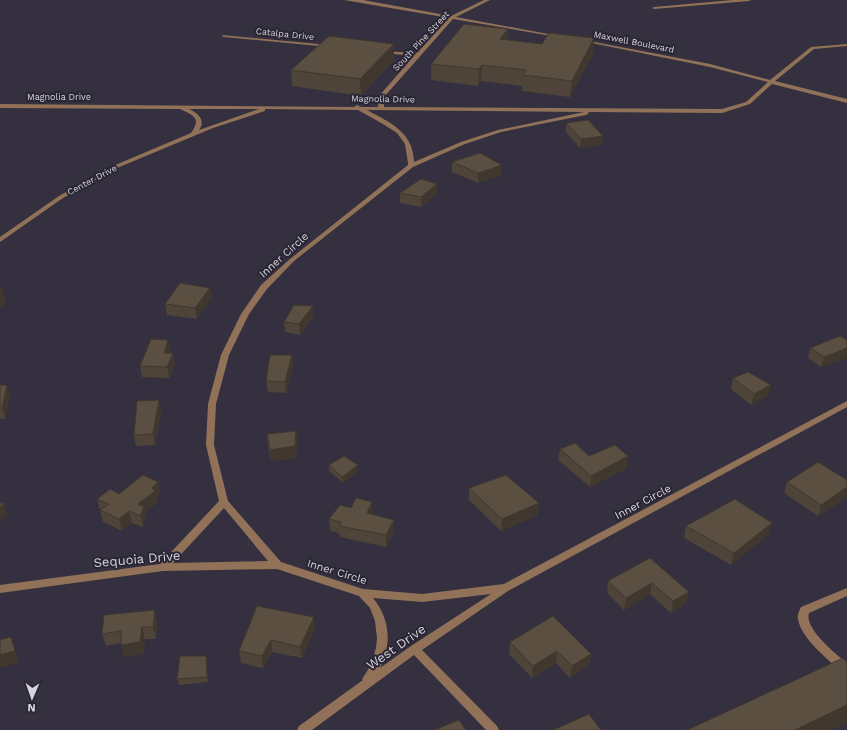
<svg xmlns="http://www.w3.org/2000/svg" width="847" height="730" font-family="'Work Sans',sans-serif">
<style>
.lines{fill:none;stroke-linecap:round;stroke-linejoin:round}
.street{fill:#917258;fill-rule:evenodd}
.wall{fill:#4e4439}
.shaded-wall{fill:#40372e}
.building{fill:#5b4f42;stroke:#40372e}
.labels{text-anchor:middle;dominant-baseline:central;stroke-width:4;stroke-linejoin:round;paint-order:stroke}
.far-street-label{font-size:9px;fill:#d7d4de;stroke:#2a2634}
.street-label{font-size:11px;fill:#d7d4de;stroke:#2a2634}
.near-street-label{font-size:13px;fill:#d7d4de;stroke:#2a2634}
</style>
<rect width="100%" height="100%" fill="#34303f"/>
<g class="lines">
<path class="street" d="M344,0H363L451,16L484,0H490L456,17L559,36L557,37L453,19L384,97V107L722,109L746,102L768,82L710,67L582,41L584,40L710,64L770,80L811,47L847,44V46L814,49L775,81L847,99V103L772,84L750,104L722,113L588,112L589,113L586,115L501,132L465,144L413,167L294,261L267,289L249,314L229,355L216,404L214,445L228,501L281,562L363,589L422,594L504,584L847,401V407L508,591L422,650L497,726L499,730H486L414,655L312,730H297L299,726L363,680L362,679L371,665L376,648L377,638L375,621L370,608L359,596L277,569L163,571L0,593V585L160,564L219,501L206,445L208,404L221,355L241,314L261,285L290,259L408,165V163L405,144L397,133L383,124L358,110L265,109V111L213,128L117,168L63,198L0,242V237L59,196L113,166L191,133C202,118 193,115 180,109L0,108V104L354,107L357,105L361,107H378L379,96L414,56L384,53H382V51L417,53L449,18ZM189,109H259L199,130C206,120 198,113 189,109ZM367,110L584,112L498,130L461,142L414,162C413,132 391,123 367,110ZM224,508L268,561L173,563ZM491,594L411,646L380,668C392,645 390,618 373,598L422,602Z
M733,0H751L749,1L654,9L652,8L654,7Z
M222,35L329,45L331,46L329,47L224,37L222,36Z
M847,588V596L809,613C804,629 836,654 847,663V674L843,673C829,660 801,639 798,619C797,615 799,611 801,607Z"/>
</g>
<path class="wall" d="M508,29L507,40L593,54L570,97L522,91V86L490,82L481,81L478,86L431,80V64Z
M394,60L361,96L292,86L291,70Z
M566,123L602,145L580,148L566,132Z
M452,162L501,175L478,183L452,172Z
M437,184V193L421,207L400,203V193Z
M210,288L212,298L197,319L167,315L165,304Z
M313,306V317L300,335L285,332L284,322Z
M168,340L170,351V353H173L175,364L169,378L142,377L140,366Z
M847,340L821,367L808,358L810,348Z
M292,355L293,366L286,393L268,392L266,381Z
M733,378L771,385L768,396L751,405L731,389Z
M0,385H7L10,396L5,419H0Z
M159,400L161,412L155,445L136,446L134,435Z
M296,431L297,443L296,458L271,461L268,446L267,434Z
M560,449L589,456L627,468L590,487L558,460Z
M329,465H358V471L343,483L329,471Z
M847,480V497L818,516L784,493L787,482Z
M158,482L160,494L157,497L158,502L145,512L146,519L143,527L132,523L122,531L103,522L97,499L119,494Z
M469,488L538,515L501,531L469,500Z
M373,514L394,532L386,547L340,537L339,533L330,531L329,519Z
M686,526L769,534L731,565L684,538Z
M650,558L686,603L671,613L650,594L624,610L607,593L608,581Z
M257,606L315,629L302,658L272,652L263,668L241,663L239,651Z
M157,621L156,639H145L143,654L124,657L121,645V643L106,646L102,634Z
M510,642L591,654L589,665L570,678L556,663L532,678L509,654Z
M206,656L207,662L208,682L179,685L177,679Z"/>
<path class="shaded-wall" d="M508,29L507,44L500,39Z
M594,38L593,54L570,97L572,81Z
M394,44V60L361,96L360,79Z
M482,65L481,81L478,86L479,69Z
M603,136L602,145L580,148L581,139Z
M502,165L501,175L478,183V173Z
M437,184V193L421,207V197Z
M210,288L212,298L197,319L195,308Z
M3,290L6,300L4,302L5,303L0,308V292Z
M313,306V317L300,335L299,324Z
M168,340L170,351L166,364L164,353Z
M847,348V358L821,367L824,357Z
M173,353L175,364L169,378L167,367Z
M292,355L293,366L286,393L285,382Z
M7,385L10,396L5,419L2,408Z
M771,385L768,396L751,405L754,394Z
M159,400L161,412L155,445L153,434Z
M296,431L297,443L296,458L271,461L270,450Z
M628,456L627,468L590,487L591,476Z
M358,465V471L343,483L342,477Z
M158,482L160,494L157,497L158,502L145,512L146,519L143,527L138,504L152,488Z
M847,487V497L818,516L821,505Z
M372,502L373,514L367,524V513Z
M539,503L538,515L501,531L502,519Z
M4,504L8,515L0,521V507Z
M129,511L132,523L122,531L119,519Z
M394,520V532L386,547V535Z
M772,523L769,534L731,565L734,553Z
M652,583L650,594L624,610L626,598Z
M689,592L686,603L671,613L673,601Z
M155,610L157,621L156,639L153,627Z
M314,617L315,629L302,658L300,647Z
M142,627L145,639L143,654L124,657L121,645Z
M11,637L19,663L0,668V655Z
M271,640L272,652L263,668L262,656Z
M557,651L556,663L532,678L533,666Z
M591,654L589,665L570,678L572,666Z
M206,656L207,662L208,682L207,677Z
M847,705V723L833,730H795Z"/>
<path class="building" d="M464,24L508,29L500,39L542,44L549,33L594,38L572,81L523,75L526,70L491,66L482,65L479,69L431,64Z
M329,36L394,44L360,79L291,70Z
M588,120L603,136L581,139L566,123Z
M480,153L502,165L478,173L452,162Z
M421,179L437,184L421,197L400,193Z
M180,283L210,288L195,308L165,304Z
M0,289L3,290L0,292H2L0,294Z
M294,305L313,306L299,324L284,322Z
M840,336L847,340V348L824,357L810,348Z
M151,339L168,340L164,353H173L167,367L140,366Z
M270,355H292L285,382L266,381Z
M748,372L771,385L754,394L733,378Z
M0,385H7L2,408H0Z
M159,400L153,434L134,435L137,401Z
M296,431L295,446L270,450L267,434Z
M575,443L589,456L615,445L628,456L591,476L560,449Z
M344,456L358,465L342,477L329,465Z
M818,462L847,480V487L821,505L787,482Z
M143,475L158,482L152,488L155,491L138,504L144,507L140,516L129,511L119,519L100,510L109,504L97,499L110,489L119,494Z
M506,475L539,503L502,519L469,488Z
M356,498L372,502L367,513L394,520L386,535L339,526L341,522L329,519L340,505L351,508Z
M735,499L772,523L734,553L686,526Z
M0,502L4,504L0,507Z
M650,558L689,592L673,601L652,583L626,598L608,581Z
M257,606L314,617L300,647L271,640L262,656L239,651Z
M155,610L153,627H142L140,642L121,645V631L102,634L104,615Z
M553,616L591,654L572,666L557,651L533,666L510,642Z
M11,637L15,651L0,655V640Z
M180,656H206L207,677L177,679Z
M843,658L847,662V705L795,730H687Z
M589,714L601,730H553Z
M459,720L466,730H434Z"/>
<g class="labels">
<g class="far-street-label">
<text transform="translate(285 34) rotate(6)">Catalpa Drive</text>
<text transform="translate(421 41) rotate(-47)">South Pine Street</text>
<text transform="translate(634 42) rotate(11)">Maxwell Boulevard</text>
<text x="59" y="97">Magnolia Drive</text>
<text transform="translate(383 99) rotate(1)">Magnolia Drive</text>
<text transform="translate(92 180) rotate(-28)">Center Drive</text>
</g>
<g class="street-label">
<text transform="translate(284 255) rotate(-42)">Inner Circle</text>
<text transform="translate(643 502) rotate(-28)">Inner Circle</text>
<text transform="translate(337 572) rotate(17)">Inner Circle</text>
</g>
<g class="near-street-label">
<text transform="translate(137 559) rotate(-5)">Sequoia Drive</text>
<text transform="translate(396 647) rotate(-35)">West Drive</text>
</g>
</g>
<g transform="translate(32 698) rotate(182)" stroke="#2a2634" stroke-width="3" paint-order="stroke">
<path d="M0-3L7 15L0 10L-7 15Z" fill="#d7d4de"/>
<text y="-6" font-size="11" font-weight="bold" text-anchor="middle" fill="#d7d4de">N</text>
</g>
</svg>
